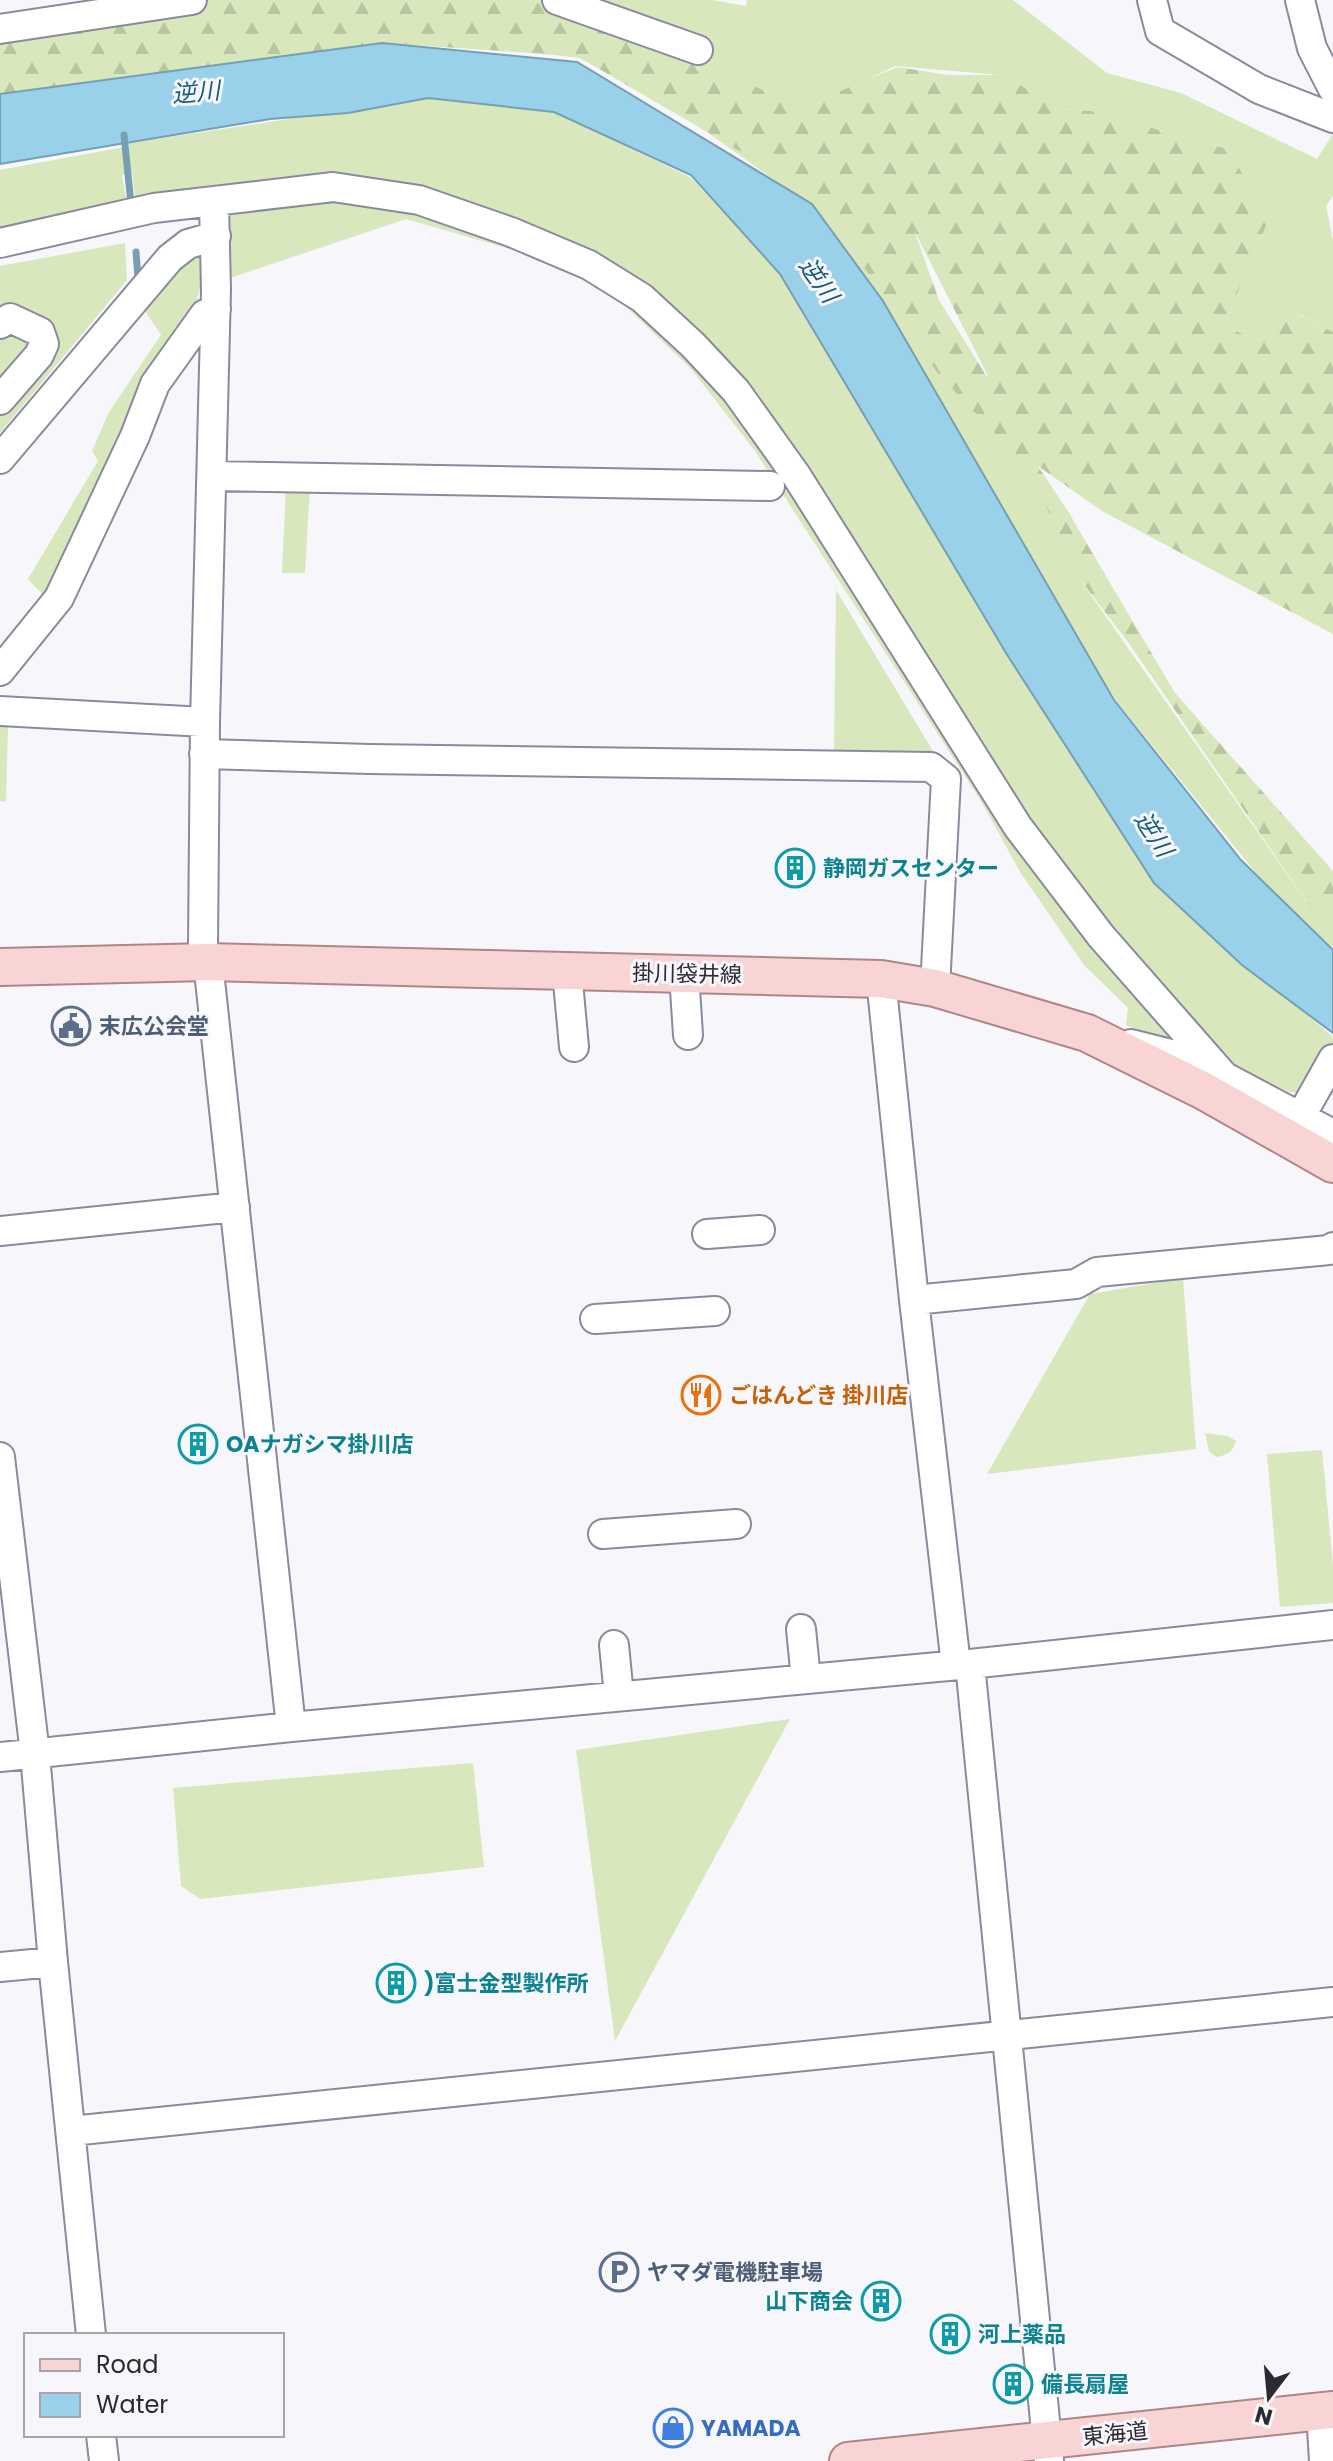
<svg xmlns="http://www.w3.org/2000/svg" width="1333" height="2461" font-family="Poppins,'Noto Sans JP',sans-serif">
<style>
.grass{fill:#d8e7bc}
.forest{fill:url(#forest-firs);fill-rule:evenodd}
.water{fill:#98d1e9;stroke:#779fb2;stroke-width:2}
.lines{fill:none;stroke-linecap:round;stroke-linejoin:round}
.stream{stroke:#779fb2;stroke-width:7}
.minor-casing{stroke:#8b899d;stroke-width:32}
.major-casing{stroke:#ae868a;stroke-width:40}
.minor{stroke:#fff;stroke-width:28}
.major{stroke:#f8d4d5;stroke-width:36}
.labels{text-anchor:middle;dominant-baseline:central;stroke-width:6;stroke-linejoin:round;paint-order:stroke}
.culture-label{font-size:22px;font-weight:bold;fill:#0d838f;stroke:#f7f7fb;text-anchor:start}
.street-label{font-size:22px;fill:#2b2a32;stroke:#f7f7fb}
.service-label{font-size:22px;font-weight:bold;fill:#4e5e75;stroke:#f7f7fb;text-anchor:start}
.food-label{font-size:22px;font-weight:bold;fill:#c56008;stroke:#f7f7fb;text-anchor:start}
.shop-label{font-size:22px;font-weight:bold;fill:#366cbe;stroke:#f7f7fb;text-anchor:start}
.water-label{font-size:24px;font-style:italic;fill:#155d76;stroke:#f7f7fb}
</style>
<defs>
<pattern id="forest-firs" width="22" height="20" patternUnits="userSpaceOnUse" patternTransform="scale(2)"><rect width="22" height="20" fill="#d8e7bc"/><path d="M5 1l3.5 6h-7zM16 11l3.5 6h-7z" fill="#bac6a2"/></pattern>
</defs>
<rect width="100%" height="100%" fill="#f7f7fb"/>
<path class="grass" d="M490,0L783,122L1029,469L1078,577L1316,915L1333,925V948L1265,884L1117,702L1068,626L883,301L814,208L690,120L580,58L529,52L383,43L318,51Z
M528,0H712L746,6L747,0H1013L1107,73L1181,93L1317,159L1333,133V196L1326,206L1333,240V332L1297,313L1260,341L1223,326L1269,219L1228,149L1091,111L1058,109L999,75L895,66L804,110Z
M428,98L554,112L690,177L780,271L835,364L876,417L1012,661L1094,790L1166,893L1333,1037V1095L1290,1092L1126,1025L1128,1008L1084,965L1020,872L981,801L755,451L691,369L615,296L534,256L406,219L224,280L221,206L337,194L416,200L491,235L420,199L327,183L136,205L132,173L122,175L127,205L0,240V170L129,146V143Z
M125,243L127,280L0,433V266Z
M194,253L208,262L195,306L49,601L28,579L98,461L92,451L109,412L161,335L145,311Z
M286,484L310,486L305,573H282Z
M836,590L936,756L834,754Z
M0,726L8,727L6,802L0,801Z
M1183,1278L1196,1449L987,1474L1090,1294Z
M1322,1450L1333,1565V1603L1280,1607L1267,1454Z
M790,1719L615,2041L576,1750Z
M473,1763L484,1867L200,1899L181,1886L173,1788Z"/>
<path class="forest" d="M192,0H528L696,58L804,110L857,83L898,67L948,75H1004L1058,109L1091,111L1228,149L1269,219L1223,326L1260,341L1296,313L1333,332V634L1102,511L1038,466L1079,528L1070,515L1175,693L1333,871V925L1316,915L1128,642L1078,577L1029,469L939,375L813,194L577,56L382,43L0,95V34ZM914,230L988,376L987,377L939,300Z
M1205,1433L1228,1436L1236,1441C1233,1452 1228,1455 1216,1457L1209,1451Z"/>
<path class="water" d="M382,43L577,62L812,204L883,301L1114,700L1241,860L1333,950V1033L1242,965L1154,883L1006,653L780,274L691,175L554,112L428,98L348,113L270,119L0,164V94Z"/>
<g class="lines">
<path class="stream" d="M124,135L131,204
M135,281L138,278L136,252"/>
<defs>
<path id="minor" d="M557,0L698,50
M1152,0L1160,31L1259,89L1333,118
M1300,0L1312,48L1333,89
M0,29L192,0
M214,203L216,290L205,722L203,945L208,962L291,1727
M0,243L154,208L333,187L419,200L511,232L589,265L642,298L693,345L736,391L796,475L1018,827L1101,936L1223,1075
M0,324L10,318L40,332L44,344L39,355L0,400
M0,459L170,258L188,244L216,236
M212,476L770,486
M0,671L59,598L135,436L155,384L205,314L216,309
M0,711L205,722
M204,754L369,759L931,767L946,779L935,988
M567,971L574,1047
M684,974L688,1035
M881,979L914,1300L956,1665
M1131,1044L1191,1059L1333,1134
M1301,1116L1333,1059
M0,1231L235,1207
M707,1234L760,1230
M914,1300L1076,1284L1097,1272L1329,1250L1333,1247
M595,1319L715,1311
M0,1457L35,1754L53,1962L91,2335
M603,1534L736,1524
M801,1629L806,1679
M614,1645L619,1696
M970,1664L1049,2461
M0,1757L291,1727L970,1664L1333,1625
M0,1967L53,1962
M71,2131L1333,2002
M1321,2411L1324,2461
M101,2435L104,2461"/>
<path id="major" d="M0,967L208,962L881,979L935,988L1087,1033L1204,1091L1333,1164
M848,2461L1333,2410"/>
</defs>
<use href="#minor" class="minor-casing"/>
<use href="#major" class="major-casing"/>
<use href="#minor" class="minor"/>
<use href="#major" class="major"/>
</g>
<defs>
<symbol id="building-ring" viewBox="-11 -11 22 22"><circle r="9.5" fill="#f7f7fb" stroke="#0f9aa8" stroke-width="1.5"/><path d="M-4-6H4V6H1V3H-1V6H-4ZM-2.5-4.3h1.7v1.8h-1.7ZM.8-4.3h1.7v1.8H.8ZM-2.5-1h1.7V.8h-1.7ZM.8-1h1.7V.8H.8Z" fill="#0f9aa8"/></symbol>
<symbol id="civic-ring" viewBox="-11 -11 22 22"><circle r="9.5" fill="#f7f7fb" stroke="#5c6f8a" stroke-width="1.5"/><path d="M-.6-6.5H3V-4.5H.6V-3L4-1V1h2V6H-6V1h2V-1L-.6-3ZM-1.2 2.5V6h2.4V2.5Z" fill="#5c6f8a"/></symbol>
<symbol id="restaurant-ring" viewBox="-11 -11 22 22"><circle r="9.5" fill="#f7f7fb" stroke="#e8710a" stroke-width="1.5"/><path d="M-5-6h1v4h1v-4h1v4h1v-4h1v5L-1.5 .5V6h-2V.5L-5-1ZM5-6V6H3V1.5H1.5Q1.5-4 5-6Z" fill="#e8710a"/></symbol>
<symbol id="parking-ring" viewBox="-11 -11 22 22"><circle r="9.5" fill="#f7f7fb" stroke="#5c6f8a" stroke-width="1.5"/><path d="M-3.5-5.5H1a3.5 3.5 0 0 1 0 7H-1V5.5H-3.5ZM-1-3.4V-.6H.8a1.4 1.4 0 0 0 0-2.8Z" fill="#5c6f8a"/></symbol>
<symbol id="shop-ring" viewBox="-11 -11 22 22"><circle r="9.5" fill="#f7f7fb" stroke="#3f7fe0" stroke-width="1.5"/><path d="M-5-2.5h2.3a2.7 3.5 0 0 1 5.4 0H5L5.5 6h-11ZM-1.5-2.5h3a1.5 2.3 0 0 0-3 0Z" fill="#3f7fe0"/></symbol>
</defs>
<g fill-rule="evenodd">
<use href="#building-ring" x="773" y="846" width="44" height="44"/>
<use href="#civic-ring" x="49" y="1004" width="44" height="44"/>
<use href="#restaurant-ring" x="679" y="1373" width="44" height="44"/>
<use href="#building-ring" x="176" y="1422" width="44" height="44"/>
<use href="#building-ring" x="374" y="1961" width="44" height="44"/>
<use href="#parking-ring" x="597" y="2250" width="44" height="44"/>
<use href="#building-ring" x="859" y="2279" width="44" height="44"/>
<use href="#building-ring" x="928" y="2312" width="44" height="44"/>
<use href="#building-ring" x="991" y="2362" width="44" height="44"/>
<use href="#shop-ring" x="651" y="2406" width="44" height="44"/>
</g>
<g class="labels">
<g class="culture-label">
<text x="823" y="868">静岡ガスセンター</text>
<text x="226" y="1444">OAナガシマ掛川店</text>
<text x="424" y="1983">)富士金型製作所</text>
<text x="853" y="2301" text-anchor="end">山下商会</text>
<text x="978" y="2334">河上薬品</text>
<text x="1041" y="2384">備長扇屋</text>
</g>
<g class="street-label">
<text transform="translate(687 974) rotate(1)">掛川袋井線</text>
<text transform="translate(1115 2434) rotate(-6)">東海道</text>
</g>
<g class="service-label">
<text x="99" y="1026">末広公会堂</text>
<text x="647" y="2272">ヤマダ電機駐車場</text>
</g>
<g class="food-label">
<text x="729" y="1395">ごはんどき 掛川店</text>
</g>
<g class="shop-label">
<text x="701" y="2428">YAMADA</text>
</g>
<g class="water-label">
<text transform="translate(196 92) rotate(-5)">逆川</text>
<text transform="translate(819 280) rotate(55)">逆川</text>
<text transform="translate(1154 834) rotate(57)">逆川</text>
</g>
</g>
<rect x="24" y="2333" width="260" height="104" fill="#f7f7fb" stroke="#a5a5ab" stroke-width="2"/>
<rect x="40" y="2359" width="40" height="12" fill="#f8d4d5" stroke="#a5a5ab" stroke-width="2"/>
<text x="96" y="2373" font-size="24" fill="#2b2a32">Road</text>
<rect x="40" y="2393" width="40" height="24" fill="#98d1e9" stroke="#a5a5ab" stroke-width="2"/>
<text x="96" y="2413" font-size="24" fill="#2b2a32">Water</text>
<g transform="translate(1269 2397) rotate(196)" stroke="#f7f7fb" stroke-width="6" paint-order="stroke">
<path d="M0-6L14 30L0 20L-14 30Z" fill="#2b2a32"/>
<text y="-12" font-size="22" font-weight="bold" text-anchor="middle" fill="#2b2a32">N</text>
</g>
</svg>
